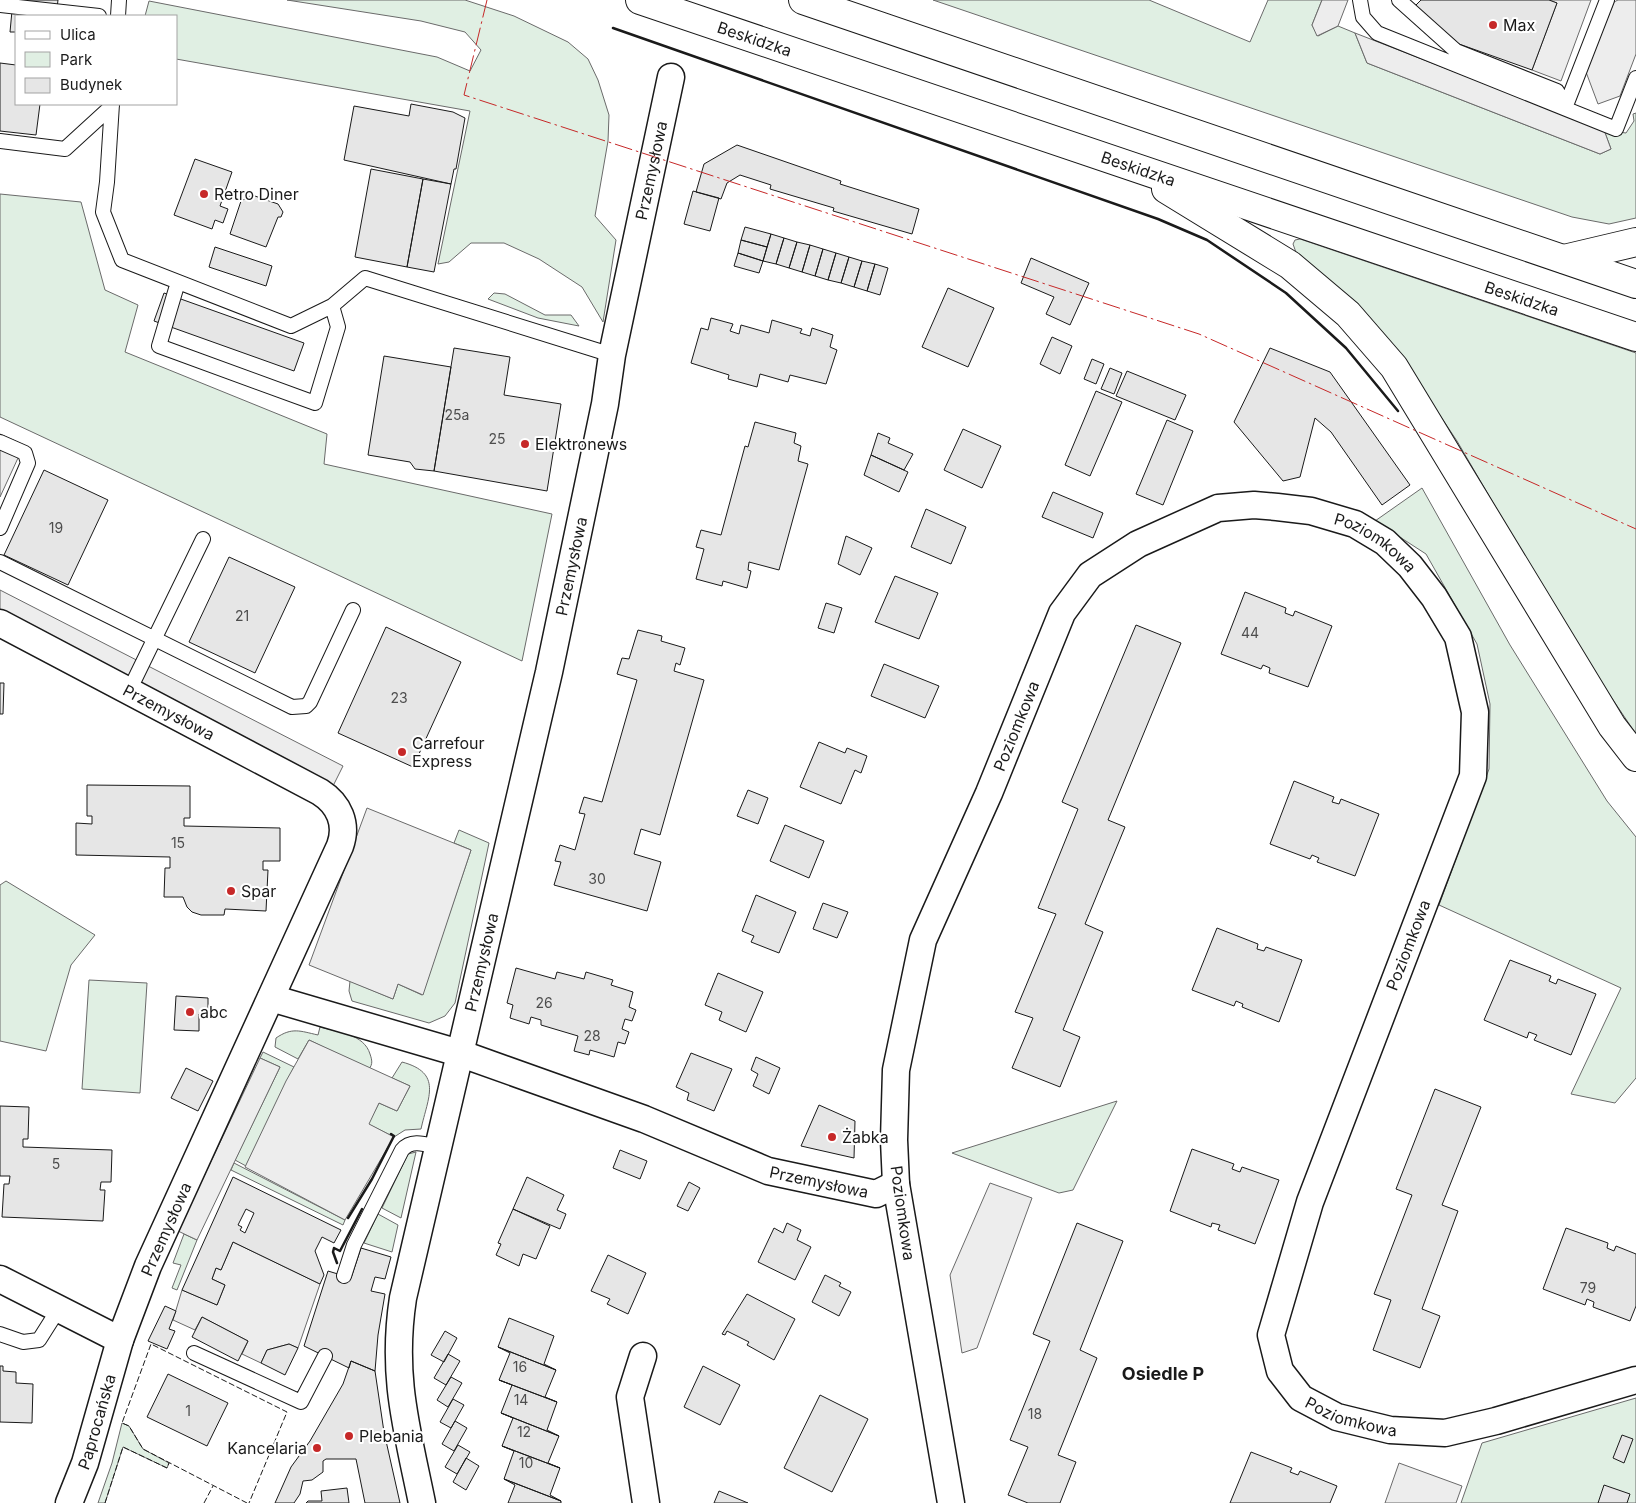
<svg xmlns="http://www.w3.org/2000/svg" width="1636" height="1503" font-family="Inter,sans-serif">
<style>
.green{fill:#e0efe3;stroke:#6a6a6a}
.parking{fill:#ededed;stroke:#6a6a6a}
.building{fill:#e6e6e6;stroke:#1a1a1a;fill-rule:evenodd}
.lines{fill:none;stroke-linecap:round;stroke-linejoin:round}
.lane-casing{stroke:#1a1a1a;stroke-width:16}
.street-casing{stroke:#1a1a1a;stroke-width:29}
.primary-casing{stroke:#1a1a1a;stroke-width:30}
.lane{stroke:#fff;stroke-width:14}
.street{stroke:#fff;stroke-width:26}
.primary{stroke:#fff;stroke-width:28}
.fence{stroke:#1a1a1a;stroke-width:1;stroke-dasharray:6 2.5;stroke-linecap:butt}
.wall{stroke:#1a1a1a;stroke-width:2.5}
.power{stroke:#c62828;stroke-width:1;stroke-dasharray:18 4 2.5 4;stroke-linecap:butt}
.poi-dot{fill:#c62828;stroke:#fff;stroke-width:2}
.labels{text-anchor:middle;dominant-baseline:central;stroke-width:4;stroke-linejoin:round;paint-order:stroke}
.number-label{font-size:14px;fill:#4d4d4d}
.poi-label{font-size:16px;fill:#1a1a1a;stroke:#fff;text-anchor:start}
.street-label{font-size:16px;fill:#1a1a1a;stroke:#fff}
.neighbourhood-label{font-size:18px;font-weight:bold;fill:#1a1a1a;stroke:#fff}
</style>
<rect width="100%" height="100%" fill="#fff"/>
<path class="green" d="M287,0H465L514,16L568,42L588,59L598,80L609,115L608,141L595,216L616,240L603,322L582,287L539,259L504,243H471L449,262L438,264L470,111L176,59V16H145L149,1L437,57L470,71L481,50L465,32L421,21Z
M933,0H1149L1250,42L1268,0H1322L1312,25L1318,36L1338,26L1355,33L1367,63L1600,154L1611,149L1604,130L1626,133L1634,121L1633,114L1636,113V218L1609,224L1572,217Z
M0,194L81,202L105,290L138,305L125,352L327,434L324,464L552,514L522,661L0,417Z
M1300,239L1636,353V734L1578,648L1457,441L1407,366L1298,258L1293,244L1295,240Z
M494,293L505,294L545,315H571L579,326L538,318L488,299Z
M1422,488L1510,645L1607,801L1636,837V1078L1615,1103L1571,1094L1621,988L1439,905L1489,769L1490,704L1477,644L1426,554L1375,521Z
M459,830L489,843L455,1003L445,1016L429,1023L352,1001L349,991L350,981L393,999L398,984L422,995L471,850L454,843Z
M6,881L95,935L71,965L46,1051L0,1041V885Z
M89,980L147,983L140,1093L82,1089Z
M320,1027C338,1032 364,1034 370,1054C372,1060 373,1064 369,1069L309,1040L298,1059L275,1047L276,1038C292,1027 300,1031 318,1035Z
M263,1052L294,1067L246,1166L235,1160L280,1067L260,1058Z
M402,1062C443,1073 428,1097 421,1129L405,1130L394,1137L368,1124L379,1103L397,1111L410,1086L392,1078Z
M1117,1101L1073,1190L1059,1193L952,1153Z
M416,1152L401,1218L382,1208L408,1154Z
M234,1163L345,1220L343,1225L231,1170Z
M378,1214L398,1225L392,1252L364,1243Z
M184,1234L197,1240L177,1290L172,1288L181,1265L173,1263Z
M1636,1398V1503H1461L1482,1443Z
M122,1423L129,1426L143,1449L169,1463L167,1468L123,1447L105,1503H98L112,1463Z"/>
<path class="parking" d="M1322,0H1348L1338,26L1317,36L1312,25Z
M1549,0H1591L1561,81L1532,70L1557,3Z
M1618,0H1636V54L1620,96L1598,104L1586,72L1614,2Z
M1355,33L1604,130L1611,149L1600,154L1367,63Z
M0,434L24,445L0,497Z
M0,590L343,766L331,790L0,616Z
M367,808L471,850L423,995L398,984L393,999L309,965Z
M309,1040L410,1086L397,1111L379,1103L369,1124L394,1137L345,1220L245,1167L286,1081Z
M260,1058L280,1067L197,1240L178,1231Z
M990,1183L1032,1198L977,1348L962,1353L950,1275Z
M233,1242L320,1284L298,1348L289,1344L267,1350L261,1363L242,1354L248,1341L202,1317L195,1330L173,1320L182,1290L217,1305L225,1285L212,1279L216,1268L221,1270Z
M1399,1463L1462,1486L1456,1503H1385Z"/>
<path class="building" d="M13,0H58L56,16H16V32H10Z
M1421,0H1549L1557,3L1532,70L1459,44L1415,6Z
M0,63L16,65V104H40L36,135L0,131Z
M411,104L453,112L465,118L456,169H454L451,184L344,160L354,106L409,116Z
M737,145L841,181L840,184L919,209L912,234L833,211L834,208L770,189L771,185L740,175L727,183L721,199L696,192L704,164Z
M195,159L232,172L220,206L228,209L223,223L215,220L212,229L174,215Z
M371,169L423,179L407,267L355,257Z
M423,179L451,184L434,272L407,267Z
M693,191L719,198L710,231L684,224Z
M252,195L278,204L283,212L281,217H278L266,247L230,234L241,201Z
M745,227L771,234L767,247L741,240Z
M771,234L784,238L776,264L763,261Z
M784,238L797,242L789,268L776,264Z
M741,240L767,247L763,261L738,253Z
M797,242L810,245L802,272L789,268Z
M810,245L823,249L815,276L802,272Z
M215,247L272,266L266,286L209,267Z
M823,249L836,253L828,280L815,276Z
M738,253L763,261L759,273L734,266Z
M836,253L849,257L841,283L828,280Z
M849,257L862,261L854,287L841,283Z
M1031,258L1089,283L1070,325L1046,314L1054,297L1021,283Z
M862,261L875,264L867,291L854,287Z
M875,264L888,268L880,295L867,291Z
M948,288L994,308L968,367L922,347Z
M164,293L304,343L294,371L154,321Z
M711,318L733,324L730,331L739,334L741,325L769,333L772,320L802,329L800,333L810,336L812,328L833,335L830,347L837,350L826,384L790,375L788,382L760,374L757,387L728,379L729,375L691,363L701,328L708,330Z
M1052,337L1072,346L1060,374L1040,364Z
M454,348L510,357L504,395L561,404L547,491L434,471Z
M1270,348L1330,372L1410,485L1382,505L1331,432L1315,418L1300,477L1283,481L1234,422Z
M384,356L451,367L434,471L415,469L410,462L368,455Z
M1092,359L1104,364L1096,384L1084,379Z
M1110,368L1122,373L1114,394L1101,389Z
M1127,371L1186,395L1175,420L1116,396Z
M1096,391L1122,402L1090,476L1065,465Z
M1167,420L1193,431L1163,505L1136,494Z
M755,422L796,433L794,443L801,446L798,461L808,464L779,570L749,562L748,570L751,571L747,588L723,581L722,586L696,579L704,549L696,547L701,530L721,535L745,446L748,447Z
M963,429L1001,446L982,488L944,470Z
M878,433L890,438L888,443L913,454L904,470L871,455Z
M871,455L908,472L899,492L864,475Z
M44,470L108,500L68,585L4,555Z
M1053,492L1103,513L1093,538L1042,517Z
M926,509L966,527L951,564L911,547Z
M846,536L872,548L860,575L838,564Z
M229,557L295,587L255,673L189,642Z
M895,576L938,593L919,639L875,622Z
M1245,592L1286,608L1285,613L1293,616L1295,611L1332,626L1308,687L1269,673L1270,668L1263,665L1261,669L1221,654Z
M826,603L842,608L834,633L818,628Z
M1136,625L1181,643L1108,820L1125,827L1085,924L1103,932L1063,1030L1080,1037L1060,1087L1012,1068L1033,1018L1015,1012L1056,914L1038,908L1078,809L1062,802Z
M386,627L461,662L413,767L338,733Z
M638,630L662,636L661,641L685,648L680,665L676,663L674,671L704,680L660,835L641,829L634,854L661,862L647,911L554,885L561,862L555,861L560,845L575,850L585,814L579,813L584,797L602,802L637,680L617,674L622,658L629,659Z
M884,664L939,686L925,718L871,696Z
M0,683H4L3,714H0Z
M819,742L845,753L847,748L867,756L861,773L855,770L841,804L800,787Z
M1294,781L1334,797L1332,802L1339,804L1341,799L1379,814L1355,876L1317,862L1319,858L1312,855L1310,859L1270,844Z
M87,785L190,786V818H184V826L280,828V861H263V870H268L266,911L225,909L224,915H201L192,912L187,907L183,897H164L165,868H170V857L76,855V823L92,824V816H87Z
M748,790L768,798L758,824L737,816Z
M785,825L824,841L809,878L770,861Z
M756,895L796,912L779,953L751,942L754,936L742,931Z
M823,903L848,912L837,938L813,929Z
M1217,928L1258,944L1257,949L1264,951L1266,947L1302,960L1279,1022L1242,1007L1243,1004L1236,1001L1234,1006L1192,990Z
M1510,960L1551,976L1549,981L1556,984L1558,979L1596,994L1571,1055L1534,1040L1537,1035L1529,1032L1527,1038L1484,1020Z
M516,968L555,979L557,972L584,979L586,972L613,980L611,985L633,992L629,1007L636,1010L632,1021L625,1019L622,1029L629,1032L625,1044L618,1042L614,1057L590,1050L589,1055L574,1051L578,1036L541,1025V1020L531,1017L529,1024L510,1018L513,1005L507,1003Z
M718,973L763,992L746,1032L719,1020L722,1012L705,1005Z
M176,996L208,998V1014H199V1031L174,1030Z
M691,1053L732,1069L714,1111L687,1100L689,1093L676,1087Z
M756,1057L780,1068L769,1094L753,1086L758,1074L751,1070Z
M186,1068L213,1081L198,1111L171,1098Z
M1435,1089L1481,1107L1442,1205L1458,1211L1422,1309L1440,1316L1420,1368L1373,1350L1391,1300L1374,1294L1412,1195L1396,1189Z
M819,1105L855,1121L854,1158L801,1146Z
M0,1106L29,1107L28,1139H23V1147L112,1150L111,1182H101L100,1190H105L103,1221L2,1217L4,1184H9L10,1176H0Z
M1192,1149L1234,1164L1232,1169L1240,1172L1242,1167L1279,1180L1255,1244L1218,1230L1220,1225L1212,1223L1211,1227L1170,1211Z
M620,1150L647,1161L640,1179L613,1168Z
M233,1177L341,1230L334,1243L322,1237L315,1251L324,1275L320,1284L233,1242L221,1270L216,1268L212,1279L225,1285L217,1305L182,1290ZM246,1209L254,1213L245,1233L240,1230L242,1227L238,1225Z
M527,1177L564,1195L557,1210L566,1214L560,1229L513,1209Z
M689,1182L700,1188L688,1211L677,1206Z
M513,1209L550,1226L536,1259L523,1254L519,1266L496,1255L501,1244L498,1243Z
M787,1223L801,1230L797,1240L811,1247L795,1280L758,1262L774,1228L783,1233Z
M1077,1223L1123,1241L1080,1350L1097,1358L1058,1455L1076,1462L1060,1503H1028L1008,1495L1028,1447L1010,1440L1050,1341L1033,1334Z
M1566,1228L1608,1243L1607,1248L1614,1251L1616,1246L1636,1254V1306L1630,1321L1593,1307L1594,1302L1587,1299L1585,1305L1543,1289Z
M361,1248L391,1257L385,1279L375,1277L371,1291L385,1294L378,1335L375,1371L351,1361L349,1368L304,1346L328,1271L351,1278Z
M608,1255L646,1273L628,1314L607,1304L610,1299L591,1291Z
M825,1275L841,1283L839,1286L851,1292L839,1316L812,1302Z
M747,1294L795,1319L774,1360L747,1345L749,1342L727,1331L725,1335L722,1334Z
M165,1306L176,1311L169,1329L175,1331L167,1349L148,1341Z
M202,1317L248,1341L238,1361L192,1337Z
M509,1318L554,1336L544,1364L556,1370L498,1347Z
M445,1331L457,1338L444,1362L431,1355Z
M289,1344L298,1348L285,1375L261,1363L267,1350Z
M498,1347L556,1370L545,1397L557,1402L499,1380L510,1353Z
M448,1354L460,1361L446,1385L434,1378Z
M351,1361L375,1371L384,1432L400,1503H365L356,1459H326L323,1461V1472L312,1480L303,1481L300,1494L294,1503H275L291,1467L310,1441L343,1384Z
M0,1366H3V1371L16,1372V1383L33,1384L32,1423L0,1422Z
M703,1366L740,1385L720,1425L684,1407Z
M168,1374L228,1403L207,1446L147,1417Z
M451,1377L462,1383L448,1407L437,1400Z
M499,1380L557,1402L547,1430L559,1436L501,1413L512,1385Z
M820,1395L868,1419L832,1492L784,1468Z
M453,1399L464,1405L451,1428L440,1422Z
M501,1413L559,1436L548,1463L560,1468L502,1446L513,1418Z
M455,1421L467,1428L454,1451L442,1444Z
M1622,1435L1633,1439L1624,1463L1613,1458Z
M458,1445L470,1452L457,1474L445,1467Z
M502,1446L560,1468L550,1495L561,1501L504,1479L514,1451Z
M1251,1452L1292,1468L1290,1472L1298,1475L1300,1471L1337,1486L1330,1503H1230Z
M466,1458L479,1466L466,1490L453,1482Z
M504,1479L561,1501V1503H508L515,1485Z
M1604,1485L1630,1494L1627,1503H1598Z
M347,1488L349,1503H306L308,1501H322L321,1491Z
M719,1491L748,1503H714Z"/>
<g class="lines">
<defs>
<path id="lane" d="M1360,0L1363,17L1377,33L1616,129L1636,78
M1399,0L1456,51L1557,91L1565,108
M0,5L99,16
M118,16L119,0
M112,104L107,182L103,212L122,260L291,326L332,306L365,278L612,355
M1565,108L1607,0
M0,141L65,149L112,106
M178,282L159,346L315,403L338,327L332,306
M0,442L25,453L28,463L0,528
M0,562L292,707L306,706L310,702L353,610
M129,691L203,539
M344,1276L354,1245L402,1150C411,1139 425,1144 438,1147
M0,1334L23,1342L39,1340L58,1310
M194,1353L301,1402L325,1356"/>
<g id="street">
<path id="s1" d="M0,623L320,792C339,804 348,824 340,846L148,1266L120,1340L0,1279"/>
<path id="s2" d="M271,998L459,1053L644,1119L768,1171L876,1194L896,1184"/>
<path d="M643,1356L630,1397L646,1503"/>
<path id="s3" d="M69,1503L85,1463L120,1340"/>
<path id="s4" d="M422,1503C407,1429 391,1376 403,1298L549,672L605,404L612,355L671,77"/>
<path id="s5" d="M951,1503L896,1184L894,1140L896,1070L923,940L989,793L1062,613L1090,575L1138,544L1218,508L1254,505L1277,507L1311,511L1355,524L1385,542L1410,566L1434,597L1458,637L1475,712L1473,776L1310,1202L1271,1335L1280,1371L1301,1398L1337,1417L1390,1430L1445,1433L1496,1421L1636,1380"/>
</g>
<g id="primary">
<path id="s6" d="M640,0L1636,337"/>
<path d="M803,0L1636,284"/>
<path d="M1166,189L1290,265L1348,314L1394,367L1612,726L1636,757"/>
<path d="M1564,259L1636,242"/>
</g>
</defs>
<use href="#lane" class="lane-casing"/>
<use href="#street" class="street-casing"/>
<use href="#primary" class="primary-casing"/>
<use href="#lane" class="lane"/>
<use href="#street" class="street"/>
<use href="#primary" class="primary"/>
<path class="fence" d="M105,1503L123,1447L167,1468L169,1463
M204,1503L213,1486
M247,1503L143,1449L129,1426L122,1423L151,1344L287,1412L249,1503"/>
<path class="wall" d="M613,28L1158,219L1207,240L1286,293L1346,348L1398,411
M348,1218L372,1179L394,1136L391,1134
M337,1263L333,1252L334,1248L340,1251L362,1209"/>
<path class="power" d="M487,0L464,95L1199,334L1636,529"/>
</g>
<g class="poi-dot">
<circle cx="1493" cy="25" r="5"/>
<circle cx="204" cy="194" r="5"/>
<circle cx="525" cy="444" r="5"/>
<circle cx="402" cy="752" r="5"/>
<circle cx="231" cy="891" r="5"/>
<circle cx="190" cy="1012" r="5"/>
<circle cx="832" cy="1137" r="5"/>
<circle cx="349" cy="1436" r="5"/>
<circle cx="317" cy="1448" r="5"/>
</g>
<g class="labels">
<g class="number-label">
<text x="457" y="414">25a</text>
<text x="497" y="438">25</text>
<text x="56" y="527">19</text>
<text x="242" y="615">21</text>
<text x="1250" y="632">44</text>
<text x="399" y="697">23</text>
<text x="178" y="842">15</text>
<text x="597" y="878">30</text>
<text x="544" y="1002">26</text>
<text x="592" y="1035">28</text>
<text x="56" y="1163">5</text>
<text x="1588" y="1287">79</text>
<text x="520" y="1366">16</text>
<text x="521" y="1399">14</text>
<text x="188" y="1410">1</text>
<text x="1035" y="1413">18</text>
<text x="524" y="1431">12</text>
<text x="526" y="1462">10</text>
</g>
<g class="poi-label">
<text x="1503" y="25">Max</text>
<text x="214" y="194">Retro Diner</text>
<text x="535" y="444">Elektronews</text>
<text x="412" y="743">Carrefour<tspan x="412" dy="18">Express</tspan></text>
<text x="241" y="891">Spar</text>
<text x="200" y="1012">abc</text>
<text x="842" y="1137">Żabka</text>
<text x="359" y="1436">Plebania</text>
<text x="307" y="1448" text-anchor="end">Kancelaria</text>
</g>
<g class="street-label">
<text stroke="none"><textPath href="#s6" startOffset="121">Beskidzka</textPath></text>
<text stroke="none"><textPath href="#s6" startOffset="526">Beskidzka</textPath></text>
<text stroke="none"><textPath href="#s4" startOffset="1362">Przemysłowa</textPath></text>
<text stroke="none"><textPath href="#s6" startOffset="931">Beskidzka</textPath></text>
<text stroke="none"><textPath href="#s5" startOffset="1284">Poziomkowa</textPath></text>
<text stroke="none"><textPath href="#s4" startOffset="958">Przemysłowa</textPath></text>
<text stroke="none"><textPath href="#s1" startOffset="191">Przemysłowa</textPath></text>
<text stroke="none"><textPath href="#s5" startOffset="804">Poziomkowa</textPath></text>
<text transform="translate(1408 945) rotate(-69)">Poziomkowa</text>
<text stroke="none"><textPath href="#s4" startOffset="552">Przemysłowa</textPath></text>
<text stroke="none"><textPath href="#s2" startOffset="579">Przemysłowa</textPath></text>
<text transform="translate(903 1213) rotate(82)">Poziomkowa</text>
<text transform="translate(166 1229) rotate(-66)">Przemysłowa</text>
<text stroke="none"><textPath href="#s5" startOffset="2274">Poziomkowa</textPath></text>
<text stroke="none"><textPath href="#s3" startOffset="86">Paprocańska</textPath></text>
</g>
<g class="neighbourhood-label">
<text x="1163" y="1373">Osiedle P</text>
</g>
</g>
<rect x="15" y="15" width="162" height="90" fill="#ffffff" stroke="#a3a3a3"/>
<rect x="25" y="31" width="25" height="8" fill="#ffffff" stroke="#a3a3a3"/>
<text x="60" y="40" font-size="15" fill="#1a1a1a">Ulica</text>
<rect x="25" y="52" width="25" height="15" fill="#e0efe3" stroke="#a3a3a3"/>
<text x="60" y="65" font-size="15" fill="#1a1a1a">Park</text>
<rect x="25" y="78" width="25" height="15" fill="#e6e6e6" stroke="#a3a3a3"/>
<text x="60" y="90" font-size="15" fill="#1a1a1a">Budynek</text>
</svg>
